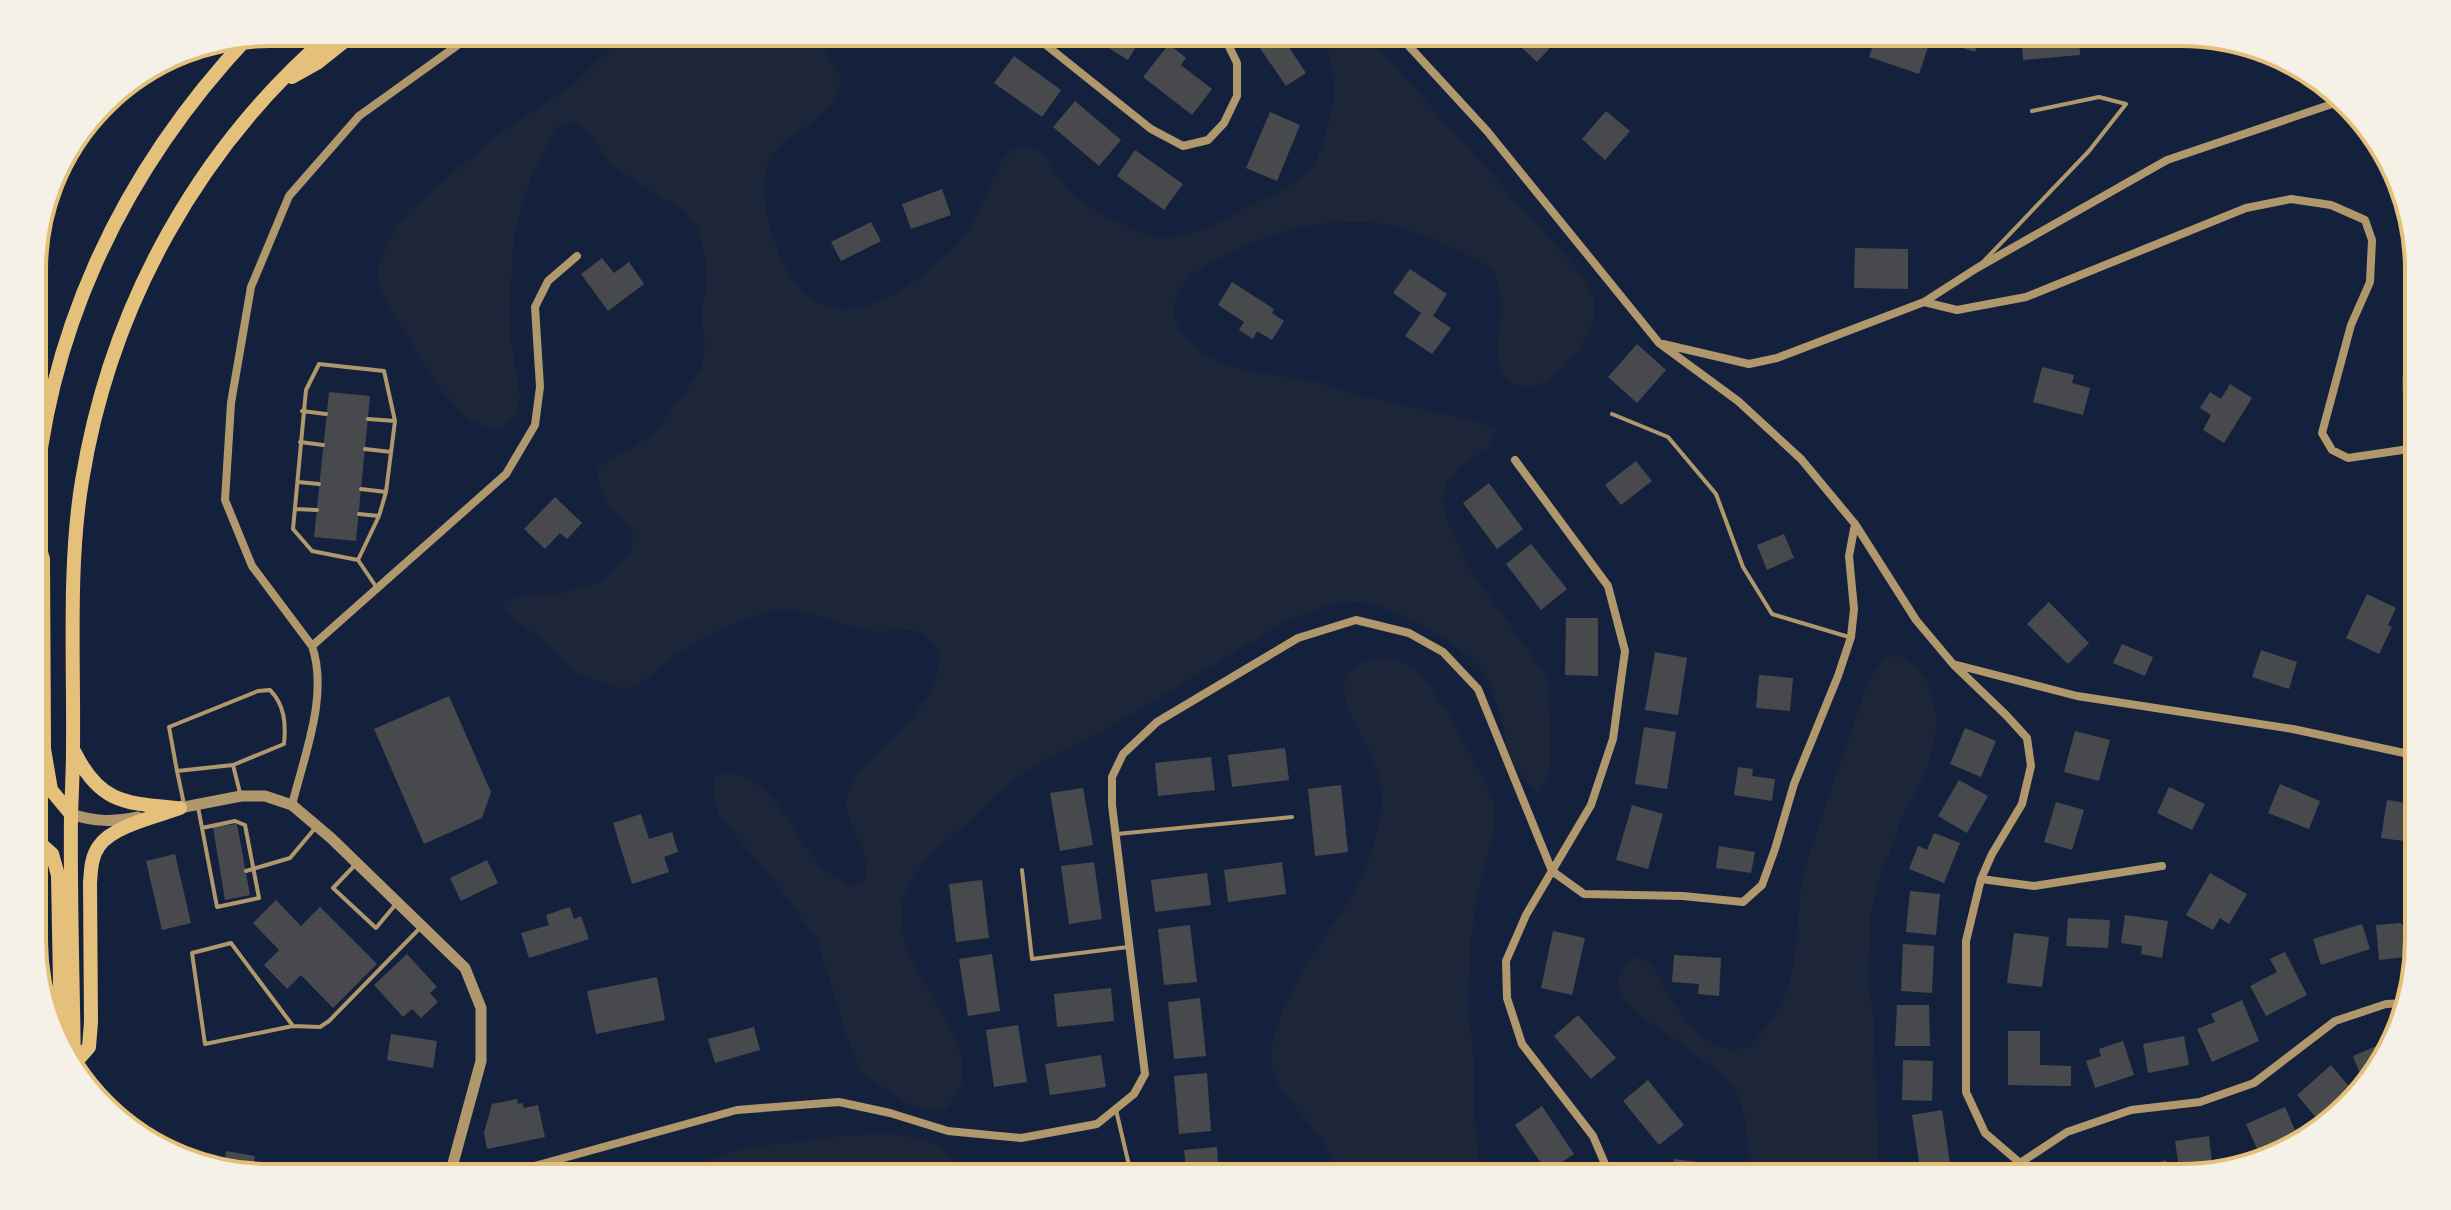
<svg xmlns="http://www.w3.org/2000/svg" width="2451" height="1210" font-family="Inter,sans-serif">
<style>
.green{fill:#1d2539}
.building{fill:#48494c}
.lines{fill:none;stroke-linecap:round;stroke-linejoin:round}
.service{stroke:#b1986c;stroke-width:4}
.minor{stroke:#b1986c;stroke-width:8}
.tertiary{stroke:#b1986c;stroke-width:11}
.trunk{stroke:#e5c07b;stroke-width:14}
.rim{fill:none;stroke:#e5c07b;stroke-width:4}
</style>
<rect width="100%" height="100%" fill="#14213d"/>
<path class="green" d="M628,32H814L841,78C839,83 838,90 836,96C822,126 780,132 768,164C759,190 768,224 777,248C809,337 879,315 935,264C946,254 957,245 966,233C978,216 987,193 996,173C999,168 1001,161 1005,157C1008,153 1015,149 1019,146L1039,149C1051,165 1062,184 1076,198C1087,208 1144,236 1158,237C1187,240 1221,222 1245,208C1263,198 1295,187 1308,172C1316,163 1320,151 1324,139C1338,98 1336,73 1322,32H1364L1577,269C1584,280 1595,293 1595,307C1596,336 1556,391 1524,387C1471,380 1523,291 1486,266C1462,250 1407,226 1379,223C1356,221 1329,222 1306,226C1279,230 1216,255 1195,273C1186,280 1174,297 1174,309C1173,329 1198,351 1214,359C1246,374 1280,374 1314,382C1328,385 1341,390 1355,394C1402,406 1450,413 1496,428L1490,445L1459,468L1447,482L1443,499L1447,519L1469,568L1548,678L1551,768L1539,794C1530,784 1518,773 1511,761C1506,753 1506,740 1504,731C1500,713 1495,695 1487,678C1473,649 1388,602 1356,602C1330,602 1303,613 1280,624C1223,659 1166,695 1108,728C1082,742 1053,754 1028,770C1006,783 984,809 964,826C944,844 919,862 907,888C874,960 993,1038 956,1096C953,1101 948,1105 944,1109L925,1110L907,1104L860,1071L846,1035L817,939L781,890L718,814L714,795V776C720,775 727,773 733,774C772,778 793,832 814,858C822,870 835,878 847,886L865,879C865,873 866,866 865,860C862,840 846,822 846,802C847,773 888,745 906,725C925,702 937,683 941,654C916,618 907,634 872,631C835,626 802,604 764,613C739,619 693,643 671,658C658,668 642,686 625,688C618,689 584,678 578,674C567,666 558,653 547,644C528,628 517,627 502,604L520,595L560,594L602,581L631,551L634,533C613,509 599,500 597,467L634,447L649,436L664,421L701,368L705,348L701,307L707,289V267L698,229L687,213L613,167L590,135L575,123L556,127L530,180L514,236L509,314L510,335L520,395L516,414L503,429L486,428L468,419L440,389L387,303L379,285V264L396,226L410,210L490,141L575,83Z
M77,137L33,283V254L56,165Z
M1885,657H1904L1920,671L1930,687L1935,707L1937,726L1929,765L1903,816L1882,873L1871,913L1868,980L1874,1021L1879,1178H1749C1748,1150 1749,1117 1736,1092C1716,1057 1621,1017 1618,985C1618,980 1621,972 1622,967L1637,955L1653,967L1672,1001L1697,1033L1712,1043L1731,1050L1750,1047C1763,1031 1776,1014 1785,995C1799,962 1796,907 1804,870L1864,692L1873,673Z
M1378,658L1398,660L1416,669L1430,686L1452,720L1490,790L1495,810V828L1476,904L1470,947L1468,1012L1473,1050V1090L1480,1178H1340C1335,1160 1325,1145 1314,1130C1299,1109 1275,1090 1272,1064C1266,1014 1323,941 1349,900C1366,873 1377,840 1381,809C1383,791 1378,772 1371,755C1360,730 1324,685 1360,663C1365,660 1373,659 1378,658Z
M891,1134C922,1137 953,1143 959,1178H672L678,1172L738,1149L850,1135Z"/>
<path class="building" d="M1083,32H1145L1128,60Z
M1262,32H1279L1306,73L1286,86L1253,38Z
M1505,32H1556L1561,36L1537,62Z
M1857,32H1933L1919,74L1869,57L1872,48L1854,42Z
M1958,32H1982L1975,52L1954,45Z
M2021,32H2079L2080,55L2023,60Z
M1169,44L1186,58L1181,65L1212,89L1192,115L1143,77Z
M1014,56L1061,90L1042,117L994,83Z
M1075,101L1121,140L1099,166L1053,127Z
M1606,111L1630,131L1605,160L1582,139Z
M1270,112L1300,125L1277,181L1246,168Z
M1135,150L1183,184L1164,210L1117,176Z
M942,189L951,215L911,229L902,204Z
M871,222L881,241L841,261L831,242Z
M1855,248L1908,249V289L1854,288Z
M602,258L614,273L629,262L644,284L608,311L581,274Z
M1410,269L1447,294L1433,316L1451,328L1432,354L1405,336L1421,313L1393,293Z
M1232,282L1274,309L1272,313L1284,321L1272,340L1257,331L1253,339L1239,330L1244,322L1218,305Z
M1637,344L1666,370L1637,403L1608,377Z
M2042,367L2074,375L2072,383L2090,388L2083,415L2033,402Z
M2417,375L2418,430L2404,431L2402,376Z
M2230,384L2252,398L2224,443L2203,430L2211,415L2200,408L2210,392L2221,399Z
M329,392L370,396L356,541L314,537Z
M1636,461L1652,481L1621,505L1605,485Z
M1489,483L1523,529L1497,549L1463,503Z
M555,497L582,523L567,539L560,533L545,549L524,529Z
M1784,534L1794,558L1767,570L1757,545Z
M1531,544L1567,589L1541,610L1506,564Z
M2367,594L2396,608L2388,625L2392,627L2379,654L2346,638Z
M2049,602L2089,643L2068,664L2027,624Z
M1566,618H1598V676L1565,675Z
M2122,644L2153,657L2145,676L2113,663Z
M2261,650L2297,662L2289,689L2252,677Z
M1655,652L1687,658L1678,715L1645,710Z
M1759,675L1793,678L1790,711L1756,708Z
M449,696L491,792L482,818L424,844L374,729Z
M1644,727L1676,732L1667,789L1635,784Z
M1965,728L1996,741L1981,777L1950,764Z
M2075,731L2110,740L2099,781L2064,772Z
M1285,748L1289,780L1232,787L1228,755Z
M1211,757L1215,790L1158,796L1155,763Z
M1738,767L1753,769L1752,776L1775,779L1772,801L1734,795Z
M1959,780L1988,796L1967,833L1938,816Z
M2280,784L2320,801L2309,829L2268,813Z
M1341,785L1348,852L1315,856L1308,789Z
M2169,787L2205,804L2192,830L2157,813Z
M1083,788L1093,845L1060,851L1050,793Z
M2387,800L2419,805V843L2381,838Z
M2056,802L2084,810L2072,850L2044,842Z
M1632,805L1663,814L1648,869L1616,860Z
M641,814L649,839L672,832L678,852L664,857L669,872L632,884L613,823Z
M237,824L250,895L225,900L213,827Z
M1934,833L1960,843L1944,883L1909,869L1918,846L1927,850Z
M1719,846L1755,852L1751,873L1716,868Z
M175,854L191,923L162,930L146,861Z
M487,860L498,883L461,901L450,878Z
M1094,862L1102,919L1069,924L1061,866Z
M1282,862L1286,894L1228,902L1224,870Z
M1207,873L1211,905L1155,912L1151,880Z
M2210,873L2247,894L2229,924L2220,918L2213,930L2186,915Z
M982,880L989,938L956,942L949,884Z
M1910,891L1940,894L1936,935L1906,932Z
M276,900L301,926L320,907L377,964L333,1008L301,975L287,989L264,965L279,950L253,923Z
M570,907L574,919L581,916L589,939L529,958L521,933L549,925L546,915Z
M2125,915L2168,921L2162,958L2141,954L2142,946L2121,943Z
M2068,918L2110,920L2108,948L2066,946Z
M2401,923L2402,925L2419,923V941L2415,956L2379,960L2376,925Z
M2362,924L2370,949L2321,965L2313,939Z
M1190,925L1197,982L1164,985L1158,929Z
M1553,931L1585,938L1572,995L1541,988Z
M2014,933L2049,937L2042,987L2007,983Z
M1903,944L1934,946L1932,993L1901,991Z
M2285,952L2307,995L2266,1016L2250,986L2277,972L2270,959Z
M407,954L437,987L430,993L438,1002L421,1018L412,1009L403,1017L374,985Z
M992,954L1000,1011L968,1016L959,959Z
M1674,955L1721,958L1719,996L1698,994L1699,984L1672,982Z
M657,977L665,1020L596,1034L587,991Z
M1111,988L1114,1021L1057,1027L1054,994Z
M1200,998L1206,1056L1174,1059L1168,1002Z
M2242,1000L2259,1041L2212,1062L2197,1029L2215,1022L2211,1014Z
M1897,1005H1929L1930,1046H1895Z
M1578,1015L1616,1058L1591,1079L1554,1036Z
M1018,1025L1027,1082L994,1087L986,1030Z
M754,1027L760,1050L715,1063L708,1039Z
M2008,1031H2040V1065L2071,1066V1086L2008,1085Z
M391,1034L437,1041L433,1068L387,1060Z
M2184,1036L2189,1065L2148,1073L2143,1044Z
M2395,1038V1045L2363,1081L2353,1056Z
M2123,1041L2134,1075L2095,1088L2086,1061L2101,1056L2099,1049Z
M1101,1055L1106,1087L1050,1095L1045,1064Z
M1903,1060L1933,1061L1932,1101L1902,1100Z
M2331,1065L2352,1090L2318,1120L2297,1095Z
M1207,1073L1211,1131L1179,1134L1174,1076Z
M1648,1080L1684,1125L1659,1145L1623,1101Z
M517,1099L518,1104L522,1103L524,1108L538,1105L545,1137L487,1149L484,1133L492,1104Z
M1542,1106L1574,1154L1547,1172L1515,1125Z
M2285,1107L2297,1135L2258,1151L2246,1124Z
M1942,1110L1951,1170L1921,1175L1912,1115Z
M2209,1136L2212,1163L2179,1168L2175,1141Z
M1217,1147L1219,1178H1187L1184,1150Z
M226,1151L255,1156L252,1174L224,1167Z
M1674,1159L1706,1163L1704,1178H1672Z
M2166,1160L2172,1178H2146L2142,1168Z"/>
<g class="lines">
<path class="service" d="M1983,262L2089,151L2126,104L2099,97L2032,111
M302,411L326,414
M1612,414L1668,437L1716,494L1743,567L1772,614L1849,637
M368,419L395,421
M300,442L323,445
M365,449L391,452
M298,482L319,484
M361,489L386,492
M295,509L317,510
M359,514L379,516
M358,560L312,551L293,529L306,390L319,364L384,371L395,421L386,492L379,516L358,560L377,588
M233,765L177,771L169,727L258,691L270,690C285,705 286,725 284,744L233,765L240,793
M177,771L184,804
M198,807C204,840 211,874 217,907L259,898L245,825L235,821L202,828
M1117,834L1292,817
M356,864L333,888L376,928L396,904
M1022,870L1032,959L1128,947
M246,871L290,858L316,827
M293,1026L231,943L192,953L205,1044L293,1026L320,1027L329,1021L420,928
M1116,1110L1132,1178
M551,1163L556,1178"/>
<path class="minor" d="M1396,32L1487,131L1659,343L1738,401L1801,459L1855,524L1916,620L1953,664L2077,696L2293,729L2418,756
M1036,37L1151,129L1183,146L1208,140L1224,123L1237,96V63L1222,32
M1924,302L1957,310L2026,297L2246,208L2291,199L2331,205L2365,220L2372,240L2370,282L2351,325L2322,433L2332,450L2348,458L2409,449
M1663,344L1749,364L1777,358L1924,302L1977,268L2167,160L2338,102
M1515,460L1608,586L1625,651L1613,739L1591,805L1526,915L1506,961L1507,998L1522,1044L1593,1136L1611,1178
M312,646L506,474L535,425L540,387L535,307L548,281L577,256
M1954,665L2006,715L2027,738L2031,766L2022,804L1992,854L1981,879L1966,941V1092L1985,1133L2020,1163
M292,805C304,756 329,695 312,646L252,566L225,500L231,403L251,287L289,196L359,116L476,32
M1981,879L2034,886L2162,866
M491,1178L737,1110L839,1102L890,1113L948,1131L1021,1138L1097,1124L1134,1094L1145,1074L1112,805V777L1123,754L1157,722L1298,638L1356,620L1409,633L1443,652L1478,689L1552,871L1584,894L1683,896L1743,902L1762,885L1775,849L1794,784L1838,676L1851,637L1854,609L1849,556L1855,524
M2010,1178L2020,1163L2067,1132L2131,1110L2200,1102L2254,1083L2335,1021L2386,1004L2405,1003"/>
<path class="tertiary" d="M174,809L241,796H265L292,805L331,838L465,968L481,1008V1061L449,1178
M71,814C95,822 114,822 138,817"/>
<path class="trunk" d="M292,77L317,63L356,32
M33,527L43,559L44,749L51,790L71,814
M33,530C41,341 120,173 249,36
M75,753C100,803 125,803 176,808
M34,838L52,854L58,875L61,1037
M74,1064L89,1047L91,1022L90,883C91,870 91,857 99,846C112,826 158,816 180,808
M74,1068C73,983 70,898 71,814C72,791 73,769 73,747C74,662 68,565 82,481C110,307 198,147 333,32"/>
</g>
<path d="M0 0H2451V1210H0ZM270 46H2181A224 224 0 0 1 2405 270V940A224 224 0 0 1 2181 1164H270A224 224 0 0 1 46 940V270A224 224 0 0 1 270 46Z" fill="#f6f1e7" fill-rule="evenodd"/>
<path class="rim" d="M270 46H2181A224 224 0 0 1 2405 270V940A224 224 0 0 1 2181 1164H270A224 224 0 0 1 46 940V270A224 224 0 0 1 270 46Z"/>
</svg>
